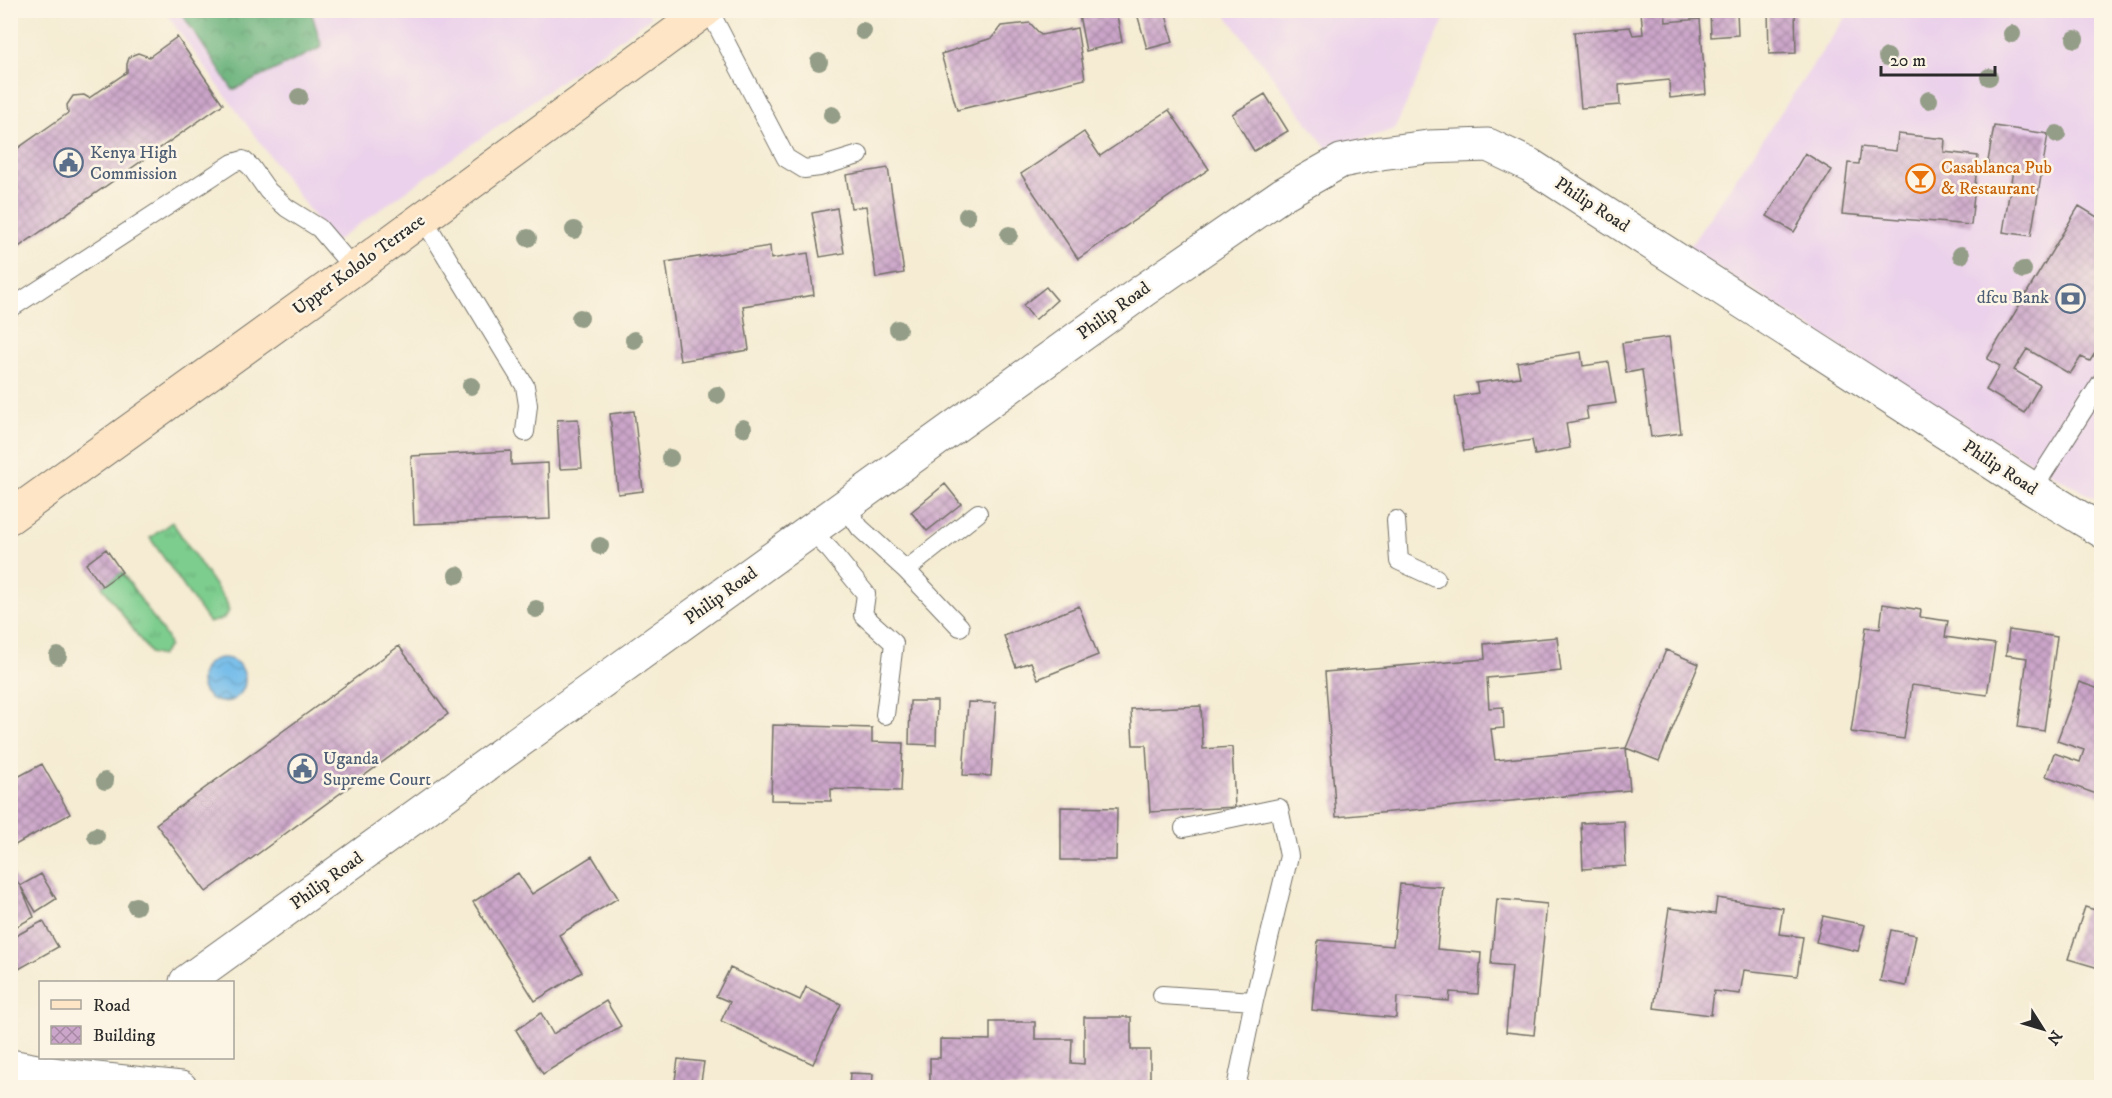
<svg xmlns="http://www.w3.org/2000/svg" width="2112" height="1098" font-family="'IM FELL DW Pica',serif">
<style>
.built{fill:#ebd1eb}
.grass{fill:url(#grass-tufts);stroke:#547c5c;stroke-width:1.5}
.forest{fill:url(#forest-crowns);stroke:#486e52;stroke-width:1.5}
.water{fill:url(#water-waves);stroke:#4e738a;stroke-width:1.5}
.building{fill:url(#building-cross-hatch)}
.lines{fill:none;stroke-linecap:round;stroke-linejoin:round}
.service-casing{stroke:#726f66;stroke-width:20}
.minor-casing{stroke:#726f66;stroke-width:35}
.secondary-casing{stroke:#726f66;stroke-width:35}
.service{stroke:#fff;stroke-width:18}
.minor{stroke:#fff;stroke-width:33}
.secondary{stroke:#fde5c5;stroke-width:33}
.tree{fill:#949d87}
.labels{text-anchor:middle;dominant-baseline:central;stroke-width:5;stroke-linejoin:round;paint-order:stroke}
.service-label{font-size:18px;fill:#4e5e75;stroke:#fcf5e5;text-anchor:start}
.food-label{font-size:18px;fill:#c56008;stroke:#fcf5e5;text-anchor:start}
.street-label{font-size:18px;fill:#2b2b2b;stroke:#fcf5e5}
</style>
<defs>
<pattern id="grass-tufts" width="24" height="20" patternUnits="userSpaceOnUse" patternTransform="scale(1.5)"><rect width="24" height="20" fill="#7dcd8e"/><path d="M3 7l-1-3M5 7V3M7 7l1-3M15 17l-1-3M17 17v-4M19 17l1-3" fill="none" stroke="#6cb07b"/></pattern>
<pattern id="forest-crowns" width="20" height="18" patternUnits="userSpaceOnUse" patternTransform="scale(1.5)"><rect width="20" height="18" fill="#66b079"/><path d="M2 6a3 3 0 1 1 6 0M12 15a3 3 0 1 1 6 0" fill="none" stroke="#548f63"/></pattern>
<pattern id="water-waves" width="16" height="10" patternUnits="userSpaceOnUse" patternTransform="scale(1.5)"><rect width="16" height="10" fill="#71bbea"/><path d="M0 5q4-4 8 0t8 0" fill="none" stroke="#5d98be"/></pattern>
<pattern id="building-cross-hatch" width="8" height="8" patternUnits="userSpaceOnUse" patternTransform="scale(1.5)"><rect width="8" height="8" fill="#cca6ca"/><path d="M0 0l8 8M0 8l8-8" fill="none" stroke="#a687a4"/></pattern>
</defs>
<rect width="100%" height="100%" fill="#fcf5e5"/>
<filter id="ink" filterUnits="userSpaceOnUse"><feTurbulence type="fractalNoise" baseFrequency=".0167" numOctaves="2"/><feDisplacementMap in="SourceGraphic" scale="12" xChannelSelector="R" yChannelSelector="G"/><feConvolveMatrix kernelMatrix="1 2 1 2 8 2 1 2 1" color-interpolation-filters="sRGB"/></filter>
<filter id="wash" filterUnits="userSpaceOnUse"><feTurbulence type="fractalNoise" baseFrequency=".008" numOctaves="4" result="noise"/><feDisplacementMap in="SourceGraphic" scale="24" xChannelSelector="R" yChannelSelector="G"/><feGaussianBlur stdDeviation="1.35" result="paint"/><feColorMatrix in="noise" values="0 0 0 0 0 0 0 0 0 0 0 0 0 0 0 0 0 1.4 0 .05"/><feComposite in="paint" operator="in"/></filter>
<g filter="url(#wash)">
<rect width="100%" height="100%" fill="#f5ecd3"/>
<path class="built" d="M646,10L651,17L333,243L164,11Z
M1223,11H1448L1395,129L1355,142L1331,154Z
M1850,11H2101V502L1933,406L1688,249Z"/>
<path class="grass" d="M172,522L227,603L229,611L223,619L209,623L150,538Z
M122,572L167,638L169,646L161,656L150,653L102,586Z"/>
<path class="forest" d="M180,11H311L322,47L233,90Z"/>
<path class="water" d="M201 680a22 22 0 1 1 44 0a22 22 0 1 1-44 0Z"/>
<g id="blocks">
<path class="building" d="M1078,10H1116L1122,42L1086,51Z
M1136,10H1165L1173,42L1147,49Z
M1665,10L1666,22L1700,19L1706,94L1670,98L1669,80L1619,85L1620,105L1581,108L1574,32L1630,27L1633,35L1643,34L1641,12Z
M1710,10H1737L1738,35L1711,37Z
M1768,10H1795L1796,53L1769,54Z
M1030,23L1041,35L1077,28L1085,79L957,110L941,54L992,38L1001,26Z
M177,37L223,104L10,253V143L18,148L68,113L67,105L73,96L84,95L89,98L127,72V64L129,58L133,55L138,53L149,57Z
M1265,94L1288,131L1254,151L1232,114Z
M1169,110L1209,169L1078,259L1021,174L1084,132L1100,156Z
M1994,126L2048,134L2031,236L2003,232L2013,170L1987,167Z
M1898,134L1945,139L1944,152L1978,156L1971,225L1842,214L1848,163L1859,164L1861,147L1896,151Z
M1805,153L1832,170L1794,232L1767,216Z
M888,168L904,273L876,278L866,206L851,208L846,175Z
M2079,206L2102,220V342L2090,361L2081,357L2070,374L2027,349L2014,370L2040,385L2024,413L1986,390L2000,366L1987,359Z
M837,208L844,253L820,257L812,213Z
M770,246L771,259L808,253L814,295L743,306L749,350L680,361L666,262Z
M1046,287L1057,300L1035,320L1023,305Z
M1669,337L1681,433L1651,437L1642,370L1626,373L1622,343Z
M1581,352L1583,366L1609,362L1616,403L1586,407L1588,419L1566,423L1570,448L1535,455L1532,440L1464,451L1455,397L1478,393L1476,383L1520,377L1517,362Z
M634,411L643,491L618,494L610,414Z
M578,419L582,468L560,469L557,420Z
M511,451V465L548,463L550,519L414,524L411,456Z
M945,484L961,504L927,531L911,512Z
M106,549L122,572L102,586L86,564Z
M1883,604L1921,610L1920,617L1948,621L1945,637L1995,644L1987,695L1912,685L1904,739L1851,732L1866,627L1880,629Z
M1079,606L1098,655L1038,679L1031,662L1016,667L1004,636Z
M2009,630L2057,637L2044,731L2018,727L2027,658L2006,655Z
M1557,637L1561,671L1487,678L1489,708L1503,707L1504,728L1491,729L1495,760L1626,748L1630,790L1336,817L1325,672L1485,659L1484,644Z
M399,646L448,714L206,892L156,824Z
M1666,650L1699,664L1659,761L1626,748Z
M2079,682L2102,690V796L2046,776L2054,753L2080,762L2084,750L2057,741Z
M910,701H937L936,745L909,744Z
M968,702L996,703L991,776L963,775Z
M1201,706L1203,749L1232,747L1235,807L1150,812L1146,745H1133L1131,709Z
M773,725L872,728V742L903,743L901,791L831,789V801L771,800Z
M42,764L70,814L10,848V781Z
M1061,807L1117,808L1116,860H1061Z
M1624,821L1626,866L1583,869L1581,823Z
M592,856L618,898L559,935L582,972L535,1001L473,902L518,873L532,894Z
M10,870L20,886L41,874L56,899L36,912L21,887L34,917L10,930Z
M1400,884L1443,887L1437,949L1481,953L1478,994L1450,992L1449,1001L1397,997L1396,1018L1312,1010L1318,940L1393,946Z
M1717,898L1783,908L1779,934L1803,937L1797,976L1744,970L1740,994L1714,991L1711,1015L1654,1008L1669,908L1715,914Z
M1497,899L1547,904L1534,1035L1506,1032L1512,966L1491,964Z
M2085,907L2102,912V969L2068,959Z
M1823,916L1865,925L1858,951L1816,942Z
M43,921L58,947L10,974V939Z
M1891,930L1916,935L1906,986L1880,981Z
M730,968L800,1000L806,987L841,1004L813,1064L721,1021L730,1002L716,996Z
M606,1001L621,1026L543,1074L516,1030L541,1013L553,1034Z
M1084,1017H1131V1050H1150V1088H930V1058H940V1039L990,1040V1022H1035V1039H1072L1071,1063L1084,1064Z
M678,1059L704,1062L700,1088H674Z
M850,1073L873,1074L872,1088H849Z"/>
</g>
</g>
<g filter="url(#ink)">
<use href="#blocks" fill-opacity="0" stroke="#726f66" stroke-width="1.5"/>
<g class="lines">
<defs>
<path id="service" d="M709,10L786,158L804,169L820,167L859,155
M423,218L525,386L528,405L525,432
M11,308L233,163L243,160L251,167L268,191L287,208L319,228L354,269
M2033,489L2102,381
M845,506L860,528L906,570L978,513
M1396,520L1399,561L1436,578
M810,531L830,550L866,594L863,615L894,643L885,715
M906,570L960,627
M1184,828L1279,808L1289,856L1254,1001L1236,1088
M1162,995L1254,1001"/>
<path id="minor" d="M186,982L1144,290L1283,194L1341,161L1381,153L1428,147L1488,145L1530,165L2033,489L2102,531
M10,1066L59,1075L181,1088"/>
<path id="secondary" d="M10,517L354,269L706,10"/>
</defs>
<use href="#service" class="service-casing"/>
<use href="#minor" class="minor-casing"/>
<use href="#secondary" class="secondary-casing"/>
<use href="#service" class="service"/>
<use href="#minor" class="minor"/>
<use href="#secondary" class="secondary"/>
</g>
<g class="tree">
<circle cx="863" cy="31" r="9"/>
<circle cx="2012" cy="34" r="9"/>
<circle cx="2075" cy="39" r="9"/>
<circle cx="1887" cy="57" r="9"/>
<circle cx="819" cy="62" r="9"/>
<circle cx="1989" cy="77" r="9"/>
<circle cx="299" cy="97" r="9"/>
<circle cx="1929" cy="100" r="9"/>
<circle cx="832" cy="115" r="9"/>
<circle cx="2057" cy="134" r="9"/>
<circle cx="967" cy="216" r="9"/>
<circle cx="574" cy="230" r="9"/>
<circle cx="1009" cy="235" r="9"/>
<circle cx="528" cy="238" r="9"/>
<circle cx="1961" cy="255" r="9"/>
<circle cx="2023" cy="270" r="9"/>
<circle cx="580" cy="318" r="9"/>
<circle cx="898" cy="329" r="9"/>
<circle cx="634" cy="340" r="9"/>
<circle cx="471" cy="386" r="9"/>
<circle cx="717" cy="395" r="9"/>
<circle cx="743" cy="428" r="9"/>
<circle cx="670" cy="458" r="9"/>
<circle cx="600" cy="546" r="9"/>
<circle cx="457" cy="575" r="9"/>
<circle cx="536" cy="609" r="9"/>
<circle cx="58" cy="656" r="9"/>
<circle cx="105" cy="781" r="9"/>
<circle cx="96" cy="836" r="9"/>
<circle cx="136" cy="906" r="9"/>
</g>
</g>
<defs>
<symbol id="civic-ring" viewBox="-11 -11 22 22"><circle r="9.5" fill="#fcf5e5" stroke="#5c6f8a" stroke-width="1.5"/><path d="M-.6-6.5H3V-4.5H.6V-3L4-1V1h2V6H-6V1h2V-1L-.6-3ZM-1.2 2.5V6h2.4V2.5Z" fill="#5c6f8a"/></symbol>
<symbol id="bar-ring" viewBox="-11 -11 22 22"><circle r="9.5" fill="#fcf5e5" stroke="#e8710a" stroke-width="1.5"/><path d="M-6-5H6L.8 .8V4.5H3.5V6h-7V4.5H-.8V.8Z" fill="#e8710a"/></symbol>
<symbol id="bank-ring" viewBox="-11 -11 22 22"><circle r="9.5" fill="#fcf5e5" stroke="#5c6f8a" stroke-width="1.5"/><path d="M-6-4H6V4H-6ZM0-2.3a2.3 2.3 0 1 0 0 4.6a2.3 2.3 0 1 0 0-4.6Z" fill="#5c6f8a"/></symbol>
</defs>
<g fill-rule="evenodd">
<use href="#civic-ring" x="52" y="146" width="33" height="33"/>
<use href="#bar-ring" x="1904" y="162" width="33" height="33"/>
<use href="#bank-ring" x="2054" y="282" width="33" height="33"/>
<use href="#civic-ring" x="286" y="752" width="33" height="33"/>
</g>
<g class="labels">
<g class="service-label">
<text x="90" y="153">Kenya High<tspan x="90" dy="21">Commission</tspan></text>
<text x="2049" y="298" text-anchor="end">dfcu Bank</text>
<text x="323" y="759">Uganda<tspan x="323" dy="21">Supreme Court</tspan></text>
</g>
<g class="food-label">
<text x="1941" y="168">Casablanca Pub<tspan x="1941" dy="21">&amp; Restaurant</tspan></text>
</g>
<g class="street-label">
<text transform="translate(1592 205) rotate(33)">Philip Road</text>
<text transform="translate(359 265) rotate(-36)">Upper Kololo Terrace</text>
<text transform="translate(1114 311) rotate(-36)">Philip Road</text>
<text transform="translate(2000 468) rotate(33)">Philip Road</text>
<text transform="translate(721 596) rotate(-36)">Philip Road</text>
<text transform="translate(327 881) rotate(-36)">Philip Road</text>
</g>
</g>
<rect width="2112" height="1098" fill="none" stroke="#fcf5e5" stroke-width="36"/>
<rect x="39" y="981" width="195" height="78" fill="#fcf5e5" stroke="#a8a49b" stroke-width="1.5"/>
<rect x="51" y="1000" width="30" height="9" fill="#fde5c5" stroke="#a8a49b" stroke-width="1.5"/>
<text x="93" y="1011" font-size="18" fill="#2b2b2b">Road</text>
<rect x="51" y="1026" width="30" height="18" fill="url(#building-cross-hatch)" stroke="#a8a49b" stroke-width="1.5"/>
<text x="93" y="1041" font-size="18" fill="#2b2b2b">Building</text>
<g transform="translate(2043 1029) rotate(127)" stroke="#fcf5e5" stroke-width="4.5" paint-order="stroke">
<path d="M0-4.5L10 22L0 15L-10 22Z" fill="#2b2b2b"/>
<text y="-9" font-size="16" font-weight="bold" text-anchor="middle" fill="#2b2b2b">N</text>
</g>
<path d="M1881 66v9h114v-9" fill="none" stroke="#2b2b2b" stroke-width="3"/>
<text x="1890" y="66" font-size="18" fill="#2b2b2b" stroke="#fcf5e5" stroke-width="4.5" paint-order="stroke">20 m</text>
</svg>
